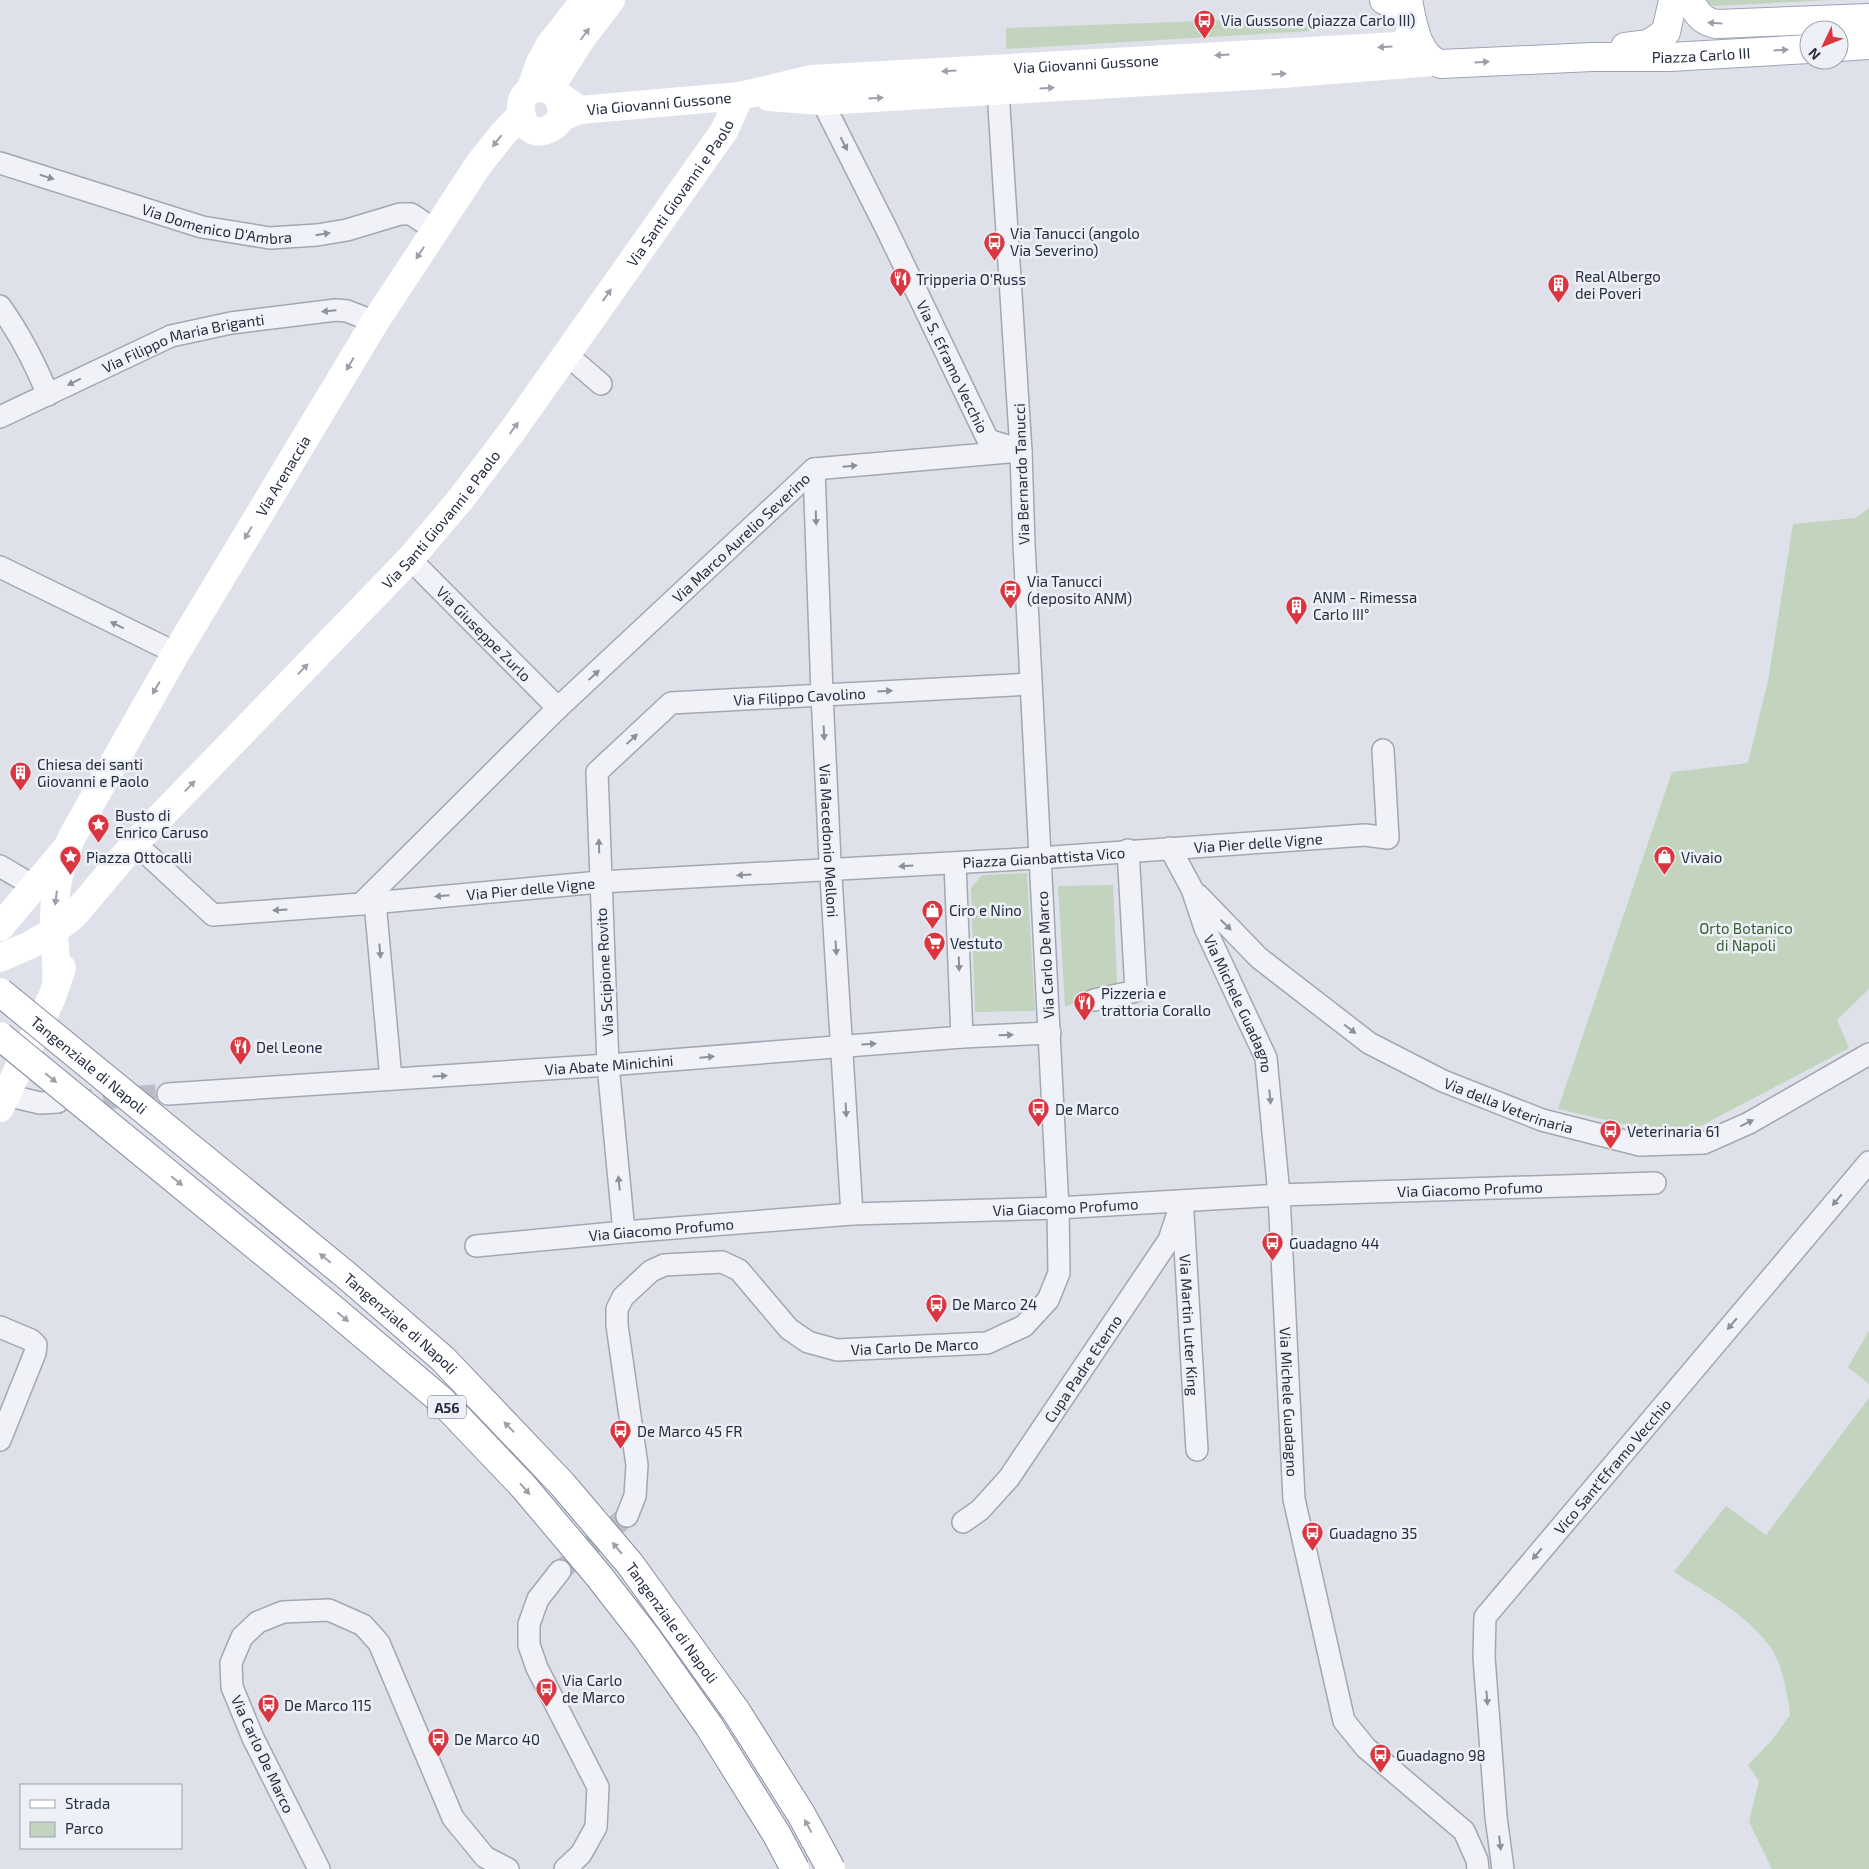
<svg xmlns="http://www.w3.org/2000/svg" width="1869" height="1869" font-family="'Exo 2',sans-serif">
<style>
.green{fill:#c2d4be}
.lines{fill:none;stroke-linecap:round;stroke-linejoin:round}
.street-tunnel{stroke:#b9bdc7;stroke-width:21;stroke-dasharray:21 11;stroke-linecap:butt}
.street-casing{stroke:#a3a7b3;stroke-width:24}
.primary-casing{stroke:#9ca4b6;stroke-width:30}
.street{stroke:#f1f2f7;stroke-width:21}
.secondary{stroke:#fff;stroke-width:28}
.primary{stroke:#fff;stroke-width:28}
.highway-bridge-casing{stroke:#848da1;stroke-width:30;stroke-linecap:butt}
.highway-bridge{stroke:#fff;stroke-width:28}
.oneway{fill:#9da0aa}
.oneway2{fill:#8b909c}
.labels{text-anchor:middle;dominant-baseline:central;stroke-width:5;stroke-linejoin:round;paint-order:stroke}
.shield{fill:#edf0f6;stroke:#616877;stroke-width:1}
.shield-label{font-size:14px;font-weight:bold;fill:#252d41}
.poi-label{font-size:15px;fill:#252d41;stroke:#edf0f6;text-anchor:start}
.street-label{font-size:15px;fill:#252d41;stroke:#edf0f6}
.park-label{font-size:15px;fill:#365e31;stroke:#edf0f6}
</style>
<rect width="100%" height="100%" fill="#dee1e9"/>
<path class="green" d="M1703,0H1832L1715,6L1704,3Z
M1310,17L1311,31L1006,49V28Z
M1869,508V989L1837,1020L1849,1048L1699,1127L1645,1129L1558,1109L1672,772L1748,763L1768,681L1793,524L1856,518Z
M1027,873L1035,1011L975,1012L971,888L982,875Z
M1113,885L1117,983L1065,1007L1058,886Z
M1869,1331V1384L1848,1367Z
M1869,1398V1869H1772L1749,1822L1759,1781L1748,1765L1772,1740L1790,1715C1788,1696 1782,1664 1771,1648C1747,1614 1708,1594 1674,1572L1726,1506L1766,1535Z"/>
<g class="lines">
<path class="street-tunnel" d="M71,1101L168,1094
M560,1571L627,1516"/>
<defs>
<g id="street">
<path id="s1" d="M822,101L887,230L988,440L1014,448"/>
<path id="s2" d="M0,163L202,227L270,238L317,235L347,230L400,214H411L435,230"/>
<path d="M0,306C20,334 35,363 48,395"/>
<path d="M566,354L601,384"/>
<path id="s3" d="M0,417L171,336L231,323L336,310L347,311L375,322"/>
<path id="s4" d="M814,469L822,694L830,861L852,1214"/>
<path id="s5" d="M410,559L558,708"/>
<path d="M0,567L176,653"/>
<path id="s6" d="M135,843L213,915L361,904L600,882L1039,858L1365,835L1388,838L1383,750"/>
<path id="s7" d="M1170,848L1192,889L1205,928L1266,1058L1279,1195L1294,1499L1344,1721L1366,1748L1464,1831L1477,1860L1478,1869"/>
<path d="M955,863L962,1037"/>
<path d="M0,866L34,886"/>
<path id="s8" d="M1198,895L1259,958L1369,1043L1443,1081L1542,1120L1640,1145L1704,1143L1749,1123L1869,1054"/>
<path d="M375,902L391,1079"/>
<path id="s9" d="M361,904L558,708L814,469L1021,451"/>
<path d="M1094,1000L1136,991L1128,850"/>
<path id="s10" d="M168,1094L608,1065L962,1037L1050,1033"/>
<path d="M6,1095L40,1103L58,1102"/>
<path id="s11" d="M1183,1213L1197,1450"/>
<path id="s12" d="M624,1232L608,1065L597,772L671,703L1031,684"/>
<path id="s13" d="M476,1246L624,1232L852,1214L1058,1208L1279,1195L1655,1183"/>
<path d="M0,1327L31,1340L36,1345L35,1353L0,1440"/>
<path id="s14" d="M627,1516L635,1496L637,1465L617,1325V1309L623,1297L651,1271L664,1265L722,1262L739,1270L789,1329L808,1342L837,1350L987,1343L1024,1326L1048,1300L1059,1273L1058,1208L1024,544L1021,451L998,91"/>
<path id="s15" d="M963,1522L980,1510L1009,1478L1169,1240L1182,1201"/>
<path d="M560,1571L538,1599L529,1624V1645L537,1668L598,1787L596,1827L581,1854L565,1869"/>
<path d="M319,1869L253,1738L232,1687L231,1663L242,1637L258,1622L283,1612L329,1610L363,1625L379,1643L453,1818L485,1857L508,1869"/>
<path id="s16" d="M1503,1869L1496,1817L1484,1657L1485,1617L1869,1162"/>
</g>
<g id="primary">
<path d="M1384,0L1395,5L1411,17"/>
<path id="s20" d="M1408,0C1412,21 1417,58 1441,64L1592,57H1670L1809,49"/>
<path d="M1689,0C1697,13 1702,22 1717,24L1869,18"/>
<path d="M1625,47L1649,44L1666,32L1673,0"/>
<path d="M1839,47L1869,45"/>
</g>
</defs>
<use href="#street" class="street-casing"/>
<use href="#primary" class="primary-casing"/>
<use href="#street" class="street"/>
<g class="secondary">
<path d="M549,90L582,38L611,0"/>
<path d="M530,91L539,65L549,46L585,0"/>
<path d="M556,95C564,106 564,121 551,128C516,147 508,79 546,89C557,92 569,103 579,110"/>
<path d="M769,97L822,101L1283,74L1433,62"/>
<path id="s17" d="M561,118L579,110L740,96L812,79L1398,46C1412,40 1411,30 1411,17"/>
<path d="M0,927L64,851"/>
<path id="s18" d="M0,958L30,945L54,931L75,914L135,843L410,559L460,500L513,430L724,131L740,96"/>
<path id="s19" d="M56,985C58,966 54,949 54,930C53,899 59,862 73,835L176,653L375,322L479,164L502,135L520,116"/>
<path d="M0,1108L52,997L62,968"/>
</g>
<use href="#primary" class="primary"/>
<defs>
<g id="highway-bridge">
<path id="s21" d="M0,992L346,1275L443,1359L563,1485L630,1564L736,1711L801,1814L831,1869"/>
<path d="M0,1036L327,1304L442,1401L523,1486L598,1575L647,1638L709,1726L777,1835L795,1869"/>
</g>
</defs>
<use href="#highway-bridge" class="highway-bridge-casing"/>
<use href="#highway-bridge" class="highway-bridge"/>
</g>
<defs><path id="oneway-solid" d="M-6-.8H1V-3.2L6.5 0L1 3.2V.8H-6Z" transform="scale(1.25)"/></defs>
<g class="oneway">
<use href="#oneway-solid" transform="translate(1715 23) rotate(-176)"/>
<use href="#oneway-solid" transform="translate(585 34) rotate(-53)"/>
<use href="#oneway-solid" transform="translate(1385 47) rotate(177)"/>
<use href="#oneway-solid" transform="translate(1781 50) rotate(-4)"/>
<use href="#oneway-solid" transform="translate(1222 55) rotate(177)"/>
<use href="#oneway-solid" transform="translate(1482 62) rotate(-3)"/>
<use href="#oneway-solid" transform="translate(949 71) rotate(177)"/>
<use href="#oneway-solid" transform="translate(1279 74) rotate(-4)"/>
<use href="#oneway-solid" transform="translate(1047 88) rotate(-3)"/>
<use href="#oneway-solid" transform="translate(876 98) rotate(-3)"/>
<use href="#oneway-solid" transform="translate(497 141) rotate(128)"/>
<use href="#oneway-solid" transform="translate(420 253) rotate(123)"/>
<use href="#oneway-solid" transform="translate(607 295) rotate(-55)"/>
<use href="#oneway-solid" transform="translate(350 364) rotate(121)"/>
<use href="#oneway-solid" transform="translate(514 428) rotate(-54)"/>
<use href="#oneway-solid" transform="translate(248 533) rotate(121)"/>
<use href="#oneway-solid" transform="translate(303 669) rotate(-46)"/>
<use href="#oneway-solid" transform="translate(156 688) rotate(120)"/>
<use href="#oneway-solid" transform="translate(190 786) rotate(-46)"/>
<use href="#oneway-solid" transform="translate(56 898) rotate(97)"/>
<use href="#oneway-solid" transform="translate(51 1078) rotate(39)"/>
<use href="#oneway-solid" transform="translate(177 1181) rotate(39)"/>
<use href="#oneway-solid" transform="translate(325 1258) rotate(-141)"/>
<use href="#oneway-solid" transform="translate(343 1317) rotate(40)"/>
<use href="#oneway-solid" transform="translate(509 1427) rotate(-134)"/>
<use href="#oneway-solid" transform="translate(525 1489) rotate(49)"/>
<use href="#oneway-solid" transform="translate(617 1548) rotate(-130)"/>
<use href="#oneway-solid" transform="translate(808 1826) rotate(-118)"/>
</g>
<g class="oneway2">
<use href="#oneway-solid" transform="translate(844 144) rotate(63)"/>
<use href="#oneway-solid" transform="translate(47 177) rotate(17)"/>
<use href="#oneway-solid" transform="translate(323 234) rotate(-9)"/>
<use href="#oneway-solid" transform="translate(329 311) rotate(175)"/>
<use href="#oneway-solid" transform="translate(74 382) rotate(154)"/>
<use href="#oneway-solid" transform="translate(850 466) rotate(-5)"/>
<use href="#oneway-solid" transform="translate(816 518) rotate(88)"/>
<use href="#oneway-solid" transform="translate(117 625) rotate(-154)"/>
<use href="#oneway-solid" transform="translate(594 675) rotate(-43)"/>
<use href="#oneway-solid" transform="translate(885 691) rotate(-3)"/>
<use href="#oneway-solid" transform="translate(824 733) rotate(87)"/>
<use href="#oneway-solid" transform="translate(632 739) rotate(-43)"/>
<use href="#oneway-solid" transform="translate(599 846) rotate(-92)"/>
<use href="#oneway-solid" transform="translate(906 866) rotate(177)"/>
<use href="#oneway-solid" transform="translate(744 875) rotate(177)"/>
<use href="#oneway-solid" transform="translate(442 896) rotate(175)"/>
<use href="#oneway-solid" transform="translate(280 910) rotate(176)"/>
<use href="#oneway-solid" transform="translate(1226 925) rotate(45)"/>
<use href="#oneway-solid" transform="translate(836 948) rotate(86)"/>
<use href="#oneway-solid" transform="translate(380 951) rotate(85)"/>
<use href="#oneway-solid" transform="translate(959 964) rotate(88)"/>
<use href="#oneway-solid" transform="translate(1350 1029) rotate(37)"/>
<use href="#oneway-solid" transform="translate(1006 1035) rotate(-2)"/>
<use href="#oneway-solid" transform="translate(869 1044) rotate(-4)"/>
<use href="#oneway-solid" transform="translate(707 1057) rotate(-5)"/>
<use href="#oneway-solid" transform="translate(440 1076) rotate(-4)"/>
<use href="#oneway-solid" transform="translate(1270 1097) rotate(85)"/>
<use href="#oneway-solid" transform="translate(846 1110) rotate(87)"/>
<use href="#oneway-solid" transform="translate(1747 1123) rotate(-26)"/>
<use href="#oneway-solid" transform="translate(619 1183) rotate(-96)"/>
<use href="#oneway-solid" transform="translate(1837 1200) rotate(130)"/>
<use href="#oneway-solid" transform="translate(1732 1324) rotate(130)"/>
<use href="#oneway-solid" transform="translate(1537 1554) rotate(130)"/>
<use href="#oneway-solid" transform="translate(1487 1698) rotate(85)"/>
<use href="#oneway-solid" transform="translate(1500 1843) rotate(83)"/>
</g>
<defs>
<symbol id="bus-pin" viewBox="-11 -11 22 30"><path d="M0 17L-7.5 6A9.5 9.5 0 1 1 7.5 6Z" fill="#db3540" stroke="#edf0f6"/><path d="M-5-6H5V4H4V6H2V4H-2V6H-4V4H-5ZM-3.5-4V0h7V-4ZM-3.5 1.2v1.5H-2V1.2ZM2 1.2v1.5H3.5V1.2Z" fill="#fff"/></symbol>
<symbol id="restaurant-pin" viewBox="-11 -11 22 30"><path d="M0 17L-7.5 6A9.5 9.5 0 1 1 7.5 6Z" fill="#db3540" stroke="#edf0f6"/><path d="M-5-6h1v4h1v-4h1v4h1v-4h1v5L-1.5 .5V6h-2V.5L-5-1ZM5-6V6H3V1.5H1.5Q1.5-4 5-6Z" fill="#fff"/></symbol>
<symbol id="building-pin" viewBox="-11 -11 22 30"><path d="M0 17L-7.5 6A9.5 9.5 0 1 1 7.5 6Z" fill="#db3540" stroke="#edf0f6"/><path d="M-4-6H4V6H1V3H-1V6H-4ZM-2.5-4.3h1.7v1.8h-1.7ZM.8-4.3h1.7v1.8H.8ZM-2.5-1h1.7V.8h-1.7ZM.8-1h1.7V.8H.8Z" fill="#fff"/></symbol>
<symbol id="sight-pin" viewBox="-11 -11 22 30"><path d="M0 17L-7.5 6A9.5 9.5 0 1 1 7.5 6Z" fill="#db3540" stroke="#edf0f6"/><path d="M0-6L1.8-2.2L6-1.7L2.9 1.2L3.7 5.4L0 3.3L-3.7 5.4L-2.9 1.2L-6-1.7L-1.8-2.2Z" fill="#fff"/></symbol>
<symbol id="shop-pin" viewBox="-11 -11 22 30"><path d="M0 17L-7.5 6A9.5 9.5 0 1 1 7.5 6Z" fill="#db3540" stroke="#edf0f6"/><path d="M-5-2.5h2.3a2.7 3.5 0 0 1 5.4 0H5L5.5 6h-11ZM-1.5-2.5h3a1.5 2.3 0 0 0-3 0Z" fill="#fff"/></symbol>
<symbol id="supermarket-pin" viewBox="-11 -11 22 30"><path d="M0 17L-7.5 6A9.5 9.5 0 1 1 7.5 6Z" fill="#db3540" stroke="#edf0f6"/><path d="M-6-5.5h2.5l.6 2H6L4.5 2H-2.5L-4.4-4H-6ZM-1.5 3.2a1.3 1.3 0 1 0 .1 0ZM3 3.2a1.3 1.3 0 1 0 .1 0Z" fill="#fff"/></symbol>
</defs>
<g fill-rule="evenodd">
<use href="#bus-pin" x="1192" y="8" width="25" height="34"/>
<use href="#bus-pin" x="982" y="230" width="25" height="34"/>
<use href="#restaurant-pin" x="888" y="266" width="25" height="34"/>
<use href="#building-pin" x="1546" y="272" width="25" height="34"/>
<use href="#bus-pin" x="998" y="578" width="25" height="34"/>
<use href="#building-pin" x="1284" y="594" width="25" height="34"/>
<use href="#building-pin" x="8" y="760" width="25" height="34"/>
<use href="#sight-pin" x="86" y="812" width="25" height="34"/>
<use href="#sight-pin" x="58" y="844" width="25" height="34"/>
<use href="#shop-pin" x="1652" y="844" width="25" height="34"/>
<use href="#shop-pin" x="920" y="898" width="25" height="34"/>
<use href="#supermarket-pin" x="922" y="930" width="25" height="34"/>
<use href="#restaurant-pin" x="1072" y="990" width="25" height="34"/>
<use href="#restaurant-pin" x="228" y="1034" width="25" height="34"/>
<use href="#bus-pin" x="1026" y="1096" width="25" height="34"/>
<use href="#bus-pin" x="1598" y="1118" width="25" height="34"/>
<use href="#bus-pin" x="1260" y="1230" width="25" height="34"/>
<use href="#bus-pin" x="924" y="1292" width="25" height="34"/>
<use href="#bus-pin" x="608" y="1418" width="25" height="34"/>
<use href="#bus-pin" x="1300" y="1520" width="25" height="34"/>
<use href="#bus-pin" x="534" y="1676" width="25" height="34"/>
<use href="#bus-pin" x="256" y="1692" width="25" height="34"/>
<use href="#bus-pin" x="426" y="1726" width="25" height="34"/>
<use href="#bus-pin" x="1368" y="1742" width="25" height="34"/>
</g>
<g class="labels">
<rect class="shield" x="428" y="1395.5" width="38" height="23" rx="4"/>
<g class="shield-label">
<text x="447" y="1407">A56</text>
</g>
<g class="poi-label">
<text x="1221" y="20">Via Gussone (piazza Carlo III)</text>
<text x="1010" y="233">Via Tanucci (angolo<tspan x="1010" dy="17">Via Severino)</tspan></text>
<text x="1575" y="276">Real Albergo<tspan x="1575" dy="17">dei Poveri</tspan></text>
<text x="916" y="279">Tripperia O'Russ</text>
<text x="1027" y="581">Via Tanucci<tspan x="1027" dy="17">(deposito ANM)</tspan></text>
<text x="1313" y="597">ANM - Rimessa<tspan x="1313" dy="17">Carlo III°</tspan></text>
<text x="37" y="764">Chiesa dei santi<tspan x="37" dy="17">Giovanni e Paolo</tspan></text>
<text x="115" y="815">Busto di<tspan x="115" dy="17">Enrico Caruso</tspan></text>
<text x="86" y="857">Piazza Ottocalli</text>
<text x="1681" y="857">Vivaio</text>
<text x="949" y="910">Ciro e Nino</text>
<text x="950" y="943">Vestuto</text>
<text x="1101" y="993">Pizzeria e<tspan x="1101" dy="17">trattoria Corallo</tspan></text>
<text x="256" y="1047">Del Leone</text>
<text x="1055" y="1109">De Marco</text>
<text x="1627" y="1131">Veterinaria 61</text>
<text x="1289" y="1243">Guadagno 44</text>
<text x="952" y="1304">De Marco 24</text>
<text x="637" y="1431">De Marco 45 FR</text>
<text x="1329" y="1533">Guadagno 35</text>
<text x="562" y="1680">Via Carlo<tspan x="562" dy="17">de Marco</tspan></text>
<text x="284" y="1705">De Marco 115</text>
<text x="454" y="1739">De Marco 40</text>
<text x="1396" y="1755">Guadagno 98</text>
</g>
<g class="street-label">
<text stroke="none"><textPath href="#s20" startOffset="336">Piazza Carlo III</textPath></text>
<text stroke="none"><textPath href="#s17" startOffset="530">Via Giovanni Gussone</textPath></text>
<text stroke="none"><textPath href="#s17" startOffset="100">Via Giovanni Gussone</textPath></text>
<text stroke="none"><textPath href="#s18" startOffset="1031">Via Santi Giovanni e Paolo</textPath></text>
<text stroke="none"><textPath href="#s2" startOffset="226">Via Domenico D'Ambra</textPath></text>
<text stroke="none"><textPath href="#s3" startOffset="199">Via Filippo Maria Briganti</textPath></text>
<text stroke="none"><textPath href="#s1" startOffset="296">Via S. Eframo Vecchio</textPath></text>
<text transform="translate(1021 474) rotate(-92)">Via Bernardo Tanucci</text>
<text stroke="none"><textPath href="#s19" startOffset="569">Via Arenaccia</textPath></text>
<text stroke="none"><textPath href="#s18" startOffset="626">Via Santi Giovanni e Paolo</textPath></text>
<text stroke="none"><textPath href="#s9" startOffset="528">Via Marco Aurelio Severino</textPath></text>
<text stroke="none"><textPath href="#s5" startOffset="105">Via Giuseppe Zurlo</textPath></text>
<text stroke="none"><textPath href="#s12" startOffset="691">Via Filippo Cavolino</textPath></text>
<text stroke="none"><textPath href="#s4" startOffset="372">Via Macedonio Melloni</textPath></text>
<text stroke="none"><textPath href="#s6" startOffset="1154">Via Pier delle Vigne</textPath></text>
<text stroke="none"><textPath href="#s6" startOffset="939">Piazza Gianbattista Vico</textPath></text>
<text stroke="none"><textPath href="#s6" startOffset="425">Via Pier delle Vigne</textPath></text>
<text transform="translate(1045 955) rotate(-93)">Via Carlo De Marco</text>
<text transform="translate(604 972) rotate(-93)">Via Scipione Rovito</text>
<text stroke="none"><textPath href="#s7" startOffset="171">Via Michele Guadagno</textPath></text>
<text stroke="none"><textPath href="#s10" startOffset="442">Via Abate Minichini</textPath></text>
<text stroke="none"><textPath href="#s21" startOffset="115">Tangenziale di Napoli</textPath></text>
<text stroke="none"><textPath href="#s8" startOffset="380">Via della Veterinaria</textPath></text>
<text stroke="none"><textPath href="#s13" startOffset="996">Via Giacomo Profumo</textPath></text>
<text stroke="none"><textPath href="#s13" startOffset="591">Via Giacomo Profumo</textPath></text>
<text stroke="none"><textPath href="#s13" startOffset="186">Via Giacomo Profumo</textPath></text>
<text stroke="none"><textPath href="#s21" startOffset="520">Tangenziale di Napoli</textPath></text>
<text stroke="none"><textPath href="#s11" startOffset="112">Via Martin Luter King</textPath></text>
<text stroke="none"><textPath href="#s14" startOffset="561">Via Carlo De Marco</textPath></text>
<text stroke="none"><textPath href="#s15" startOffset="196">Cupa Padre Eterno</textPath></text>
<text stroke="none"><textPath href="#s7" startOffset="576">Via Michele Guadagno</textPath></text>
<text stroke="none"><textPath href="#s16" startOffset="450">Vico Sant'Eframo Vecchio</textPath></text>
<text stroke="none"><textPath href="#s21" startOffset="925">Tangenziale di Napoli</textPath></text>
<text transform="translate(263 1754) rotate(65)">Via Carlo De Marco</text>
</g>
<g class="park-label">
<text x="1746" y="928">Orto Botanico<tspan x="1746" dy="17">di Napoli</tspan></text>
</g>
</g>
<rect x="20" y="1784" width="162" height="65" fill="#edf0f6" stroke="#9da2ae"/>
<rect x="30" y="1800" width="25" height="8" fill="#ffffff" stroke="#9da2ae"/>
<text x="65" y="1809" font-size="15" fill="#252d41">Strada</text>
<rect x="30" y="1822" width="25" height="15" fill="#c2d4be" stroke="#9da2ae"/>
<text x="65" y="1834" font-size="15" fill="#252d41">Parco</text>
<g transform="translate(1824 45) rotate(227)"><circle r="24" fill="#edf0f6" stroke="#9da2ae"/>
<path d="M0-4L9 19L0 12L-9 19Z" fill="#db3540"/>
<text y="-8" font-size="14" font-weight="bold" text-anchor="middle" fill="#252d41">N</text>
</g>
</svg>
